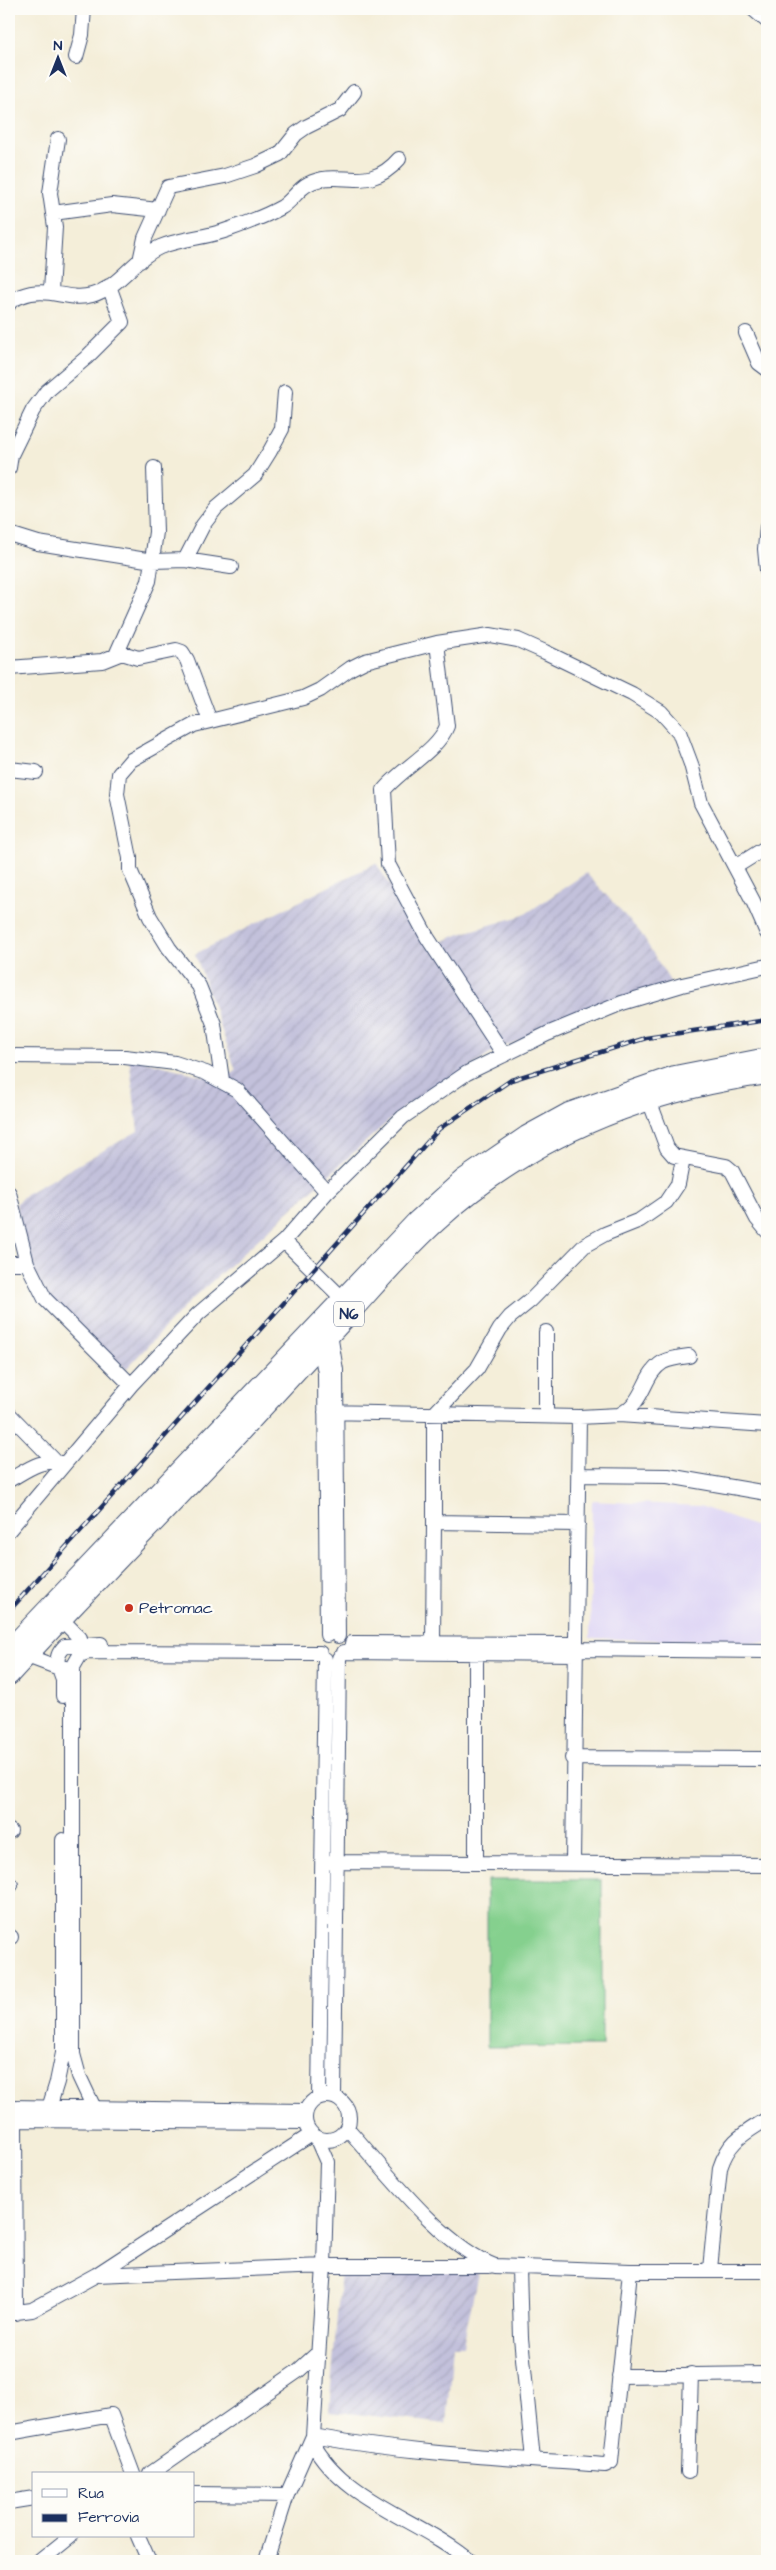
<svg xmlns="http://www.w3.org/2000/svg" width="776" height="2570" font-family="'Architects Daughter',sans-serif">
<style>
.built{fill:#ded5f5}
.industrial{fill:url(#industrial-furrows)}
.grass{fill:#85d08e;stroke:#508076}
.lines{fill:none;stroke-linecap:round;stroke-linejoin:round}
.minor-casing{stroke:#3c4c70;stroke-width:16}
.highway-casing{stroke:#3c4c70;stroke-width:22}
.minor{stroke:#fff;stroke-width:14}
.highway{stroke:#fff;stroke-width:20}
.rail-casing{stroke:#1b2f5e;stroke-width:4.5}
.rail{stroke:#fdfcf7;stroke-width:2.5;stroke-dasharray:8;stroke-linecap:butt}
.poi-dot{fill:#c8321e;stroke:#fdfcf7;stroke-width:2}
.labels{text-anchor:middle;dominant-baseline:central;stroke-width:4.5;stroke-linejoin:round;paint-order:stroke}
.shield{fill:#fdfcf7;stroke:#5f6c8c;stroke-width:1}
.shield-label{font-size:15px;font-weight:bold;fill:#1b2f5e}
.poi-label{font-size:16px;fill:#1b2f5e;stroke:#fdfcf7;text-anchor:start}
</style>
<defs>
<pattern id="industrial-furrows" width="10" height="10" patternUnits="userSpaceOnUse" patternTransform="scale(1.25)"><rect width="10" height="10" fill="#c3c1db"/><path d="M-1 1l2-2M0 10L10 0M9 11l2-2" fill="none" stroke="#a7a6be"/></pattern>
</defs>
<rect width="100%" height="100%" fill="#fdfcf7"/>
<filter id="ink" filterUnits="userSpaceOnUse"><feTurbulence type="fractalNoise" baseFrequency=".02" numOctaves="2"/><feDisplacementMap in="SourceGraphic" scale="10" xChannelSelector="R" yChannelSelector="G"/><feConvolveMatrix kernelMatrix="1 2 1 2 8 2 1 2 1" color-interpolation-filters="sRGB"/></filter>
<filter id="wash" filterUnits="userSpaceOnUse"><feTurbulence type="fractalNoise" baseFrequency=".0096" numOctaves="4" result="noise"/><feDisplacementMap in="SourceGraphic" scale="20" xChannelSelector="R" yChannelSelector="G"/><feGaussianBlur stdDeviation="1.12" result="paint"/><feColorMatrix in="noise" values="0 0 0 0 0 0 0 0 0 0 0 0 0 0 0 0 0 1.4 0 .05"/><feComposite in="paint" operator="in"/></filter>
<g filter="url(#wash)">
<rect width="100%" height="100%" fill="#f4eed9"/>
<path class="built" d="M592,1501L700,1506L767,1531V1643L590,1638Z"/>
<path class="industrial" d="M376,863L429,947L460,934L524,915L586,873L640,932L671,983L499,1048L457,1076L405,1106L188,1303L126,1369L54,1306L32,1270L16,1204L26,1194L138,1131L129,1057L222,1081L236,1071L195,954Z
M341,2269L478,2273L463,2345H453L446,2424L329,2411Z"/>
<path class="grass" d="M487,1880H602V2046L487,2047Z"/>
</g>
<g filter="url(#ink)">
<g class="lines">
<defs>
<path id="minor" d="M753,9L767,21
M76,57L82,35L84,9
M53,213L112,205L158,210
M140,261L145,238L168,187L225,176L255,166L280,154L296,134L306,127L340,110L354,92
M51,291L55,227L50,193L58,139
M9,304C11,299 16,298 21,296C48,285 68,302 92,295C120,287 134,258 160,247C182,238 207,238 230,229C247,223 266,216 282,207C292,201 298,189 308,184C340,167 367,196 399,159
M746,333L759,363L767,369
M9,468L11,455L33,410L47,391L86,358L122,322L109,286
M767,527L765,549L767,570
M9,534L38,543L153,561L185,560L231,567
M185,560L203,525L216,508L255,475L270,451L282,429L285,392
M437,643L447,726C438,750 401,769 384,790L388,864L427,937L504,1055
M116,655L149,581L156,532L154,468
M9,668L102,661L122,653L138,658L176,650L182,652L187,660L210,721
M9,769L36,772
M735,867L767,847
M9,1056L125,1057L175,1063L206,1073L237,1090L327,1192
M222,1080L214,1024L199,986L169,948L150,917L130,870V858L117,794L119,774L131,760L194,725L303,698L320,690L351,668L365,661L437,643L490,635L518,640L545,652L632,694L661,712L679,732L691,764L701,803L753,901L767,933
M649,1100L667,1148L674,1156L726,1166L732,1171L757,1219L767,1231
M9,1193L27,1263L45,1299L131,1385
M284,1241L348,1304
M9,1263H27
M330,1334L336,1370L338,1636
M320,1345L325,1373L327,1635
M325,1412L579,1417L573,1862
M9,1414L55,1461
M619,1415C646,1402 642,1375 663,1362C671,1358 681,1357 689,1356
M546,1416V1332
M579,1417L619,1415L767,1425
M579,1475L668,1476L767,1493
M9,1480C24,1472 43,1457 61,1463
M434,1522V1414L477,1369L500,1329L510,1317L531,1300L585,1245L605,1234L640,1220L666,1202L678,1184L683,1159
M9,1530L131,1385L198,1314L284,1241L327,1192L403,1117L467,1073L547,1034L622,1003L682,985L767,966
M61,1619L80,1638V1650
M433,1642L434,1522L578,1524
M352,1643L575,1644
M575,1649L767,1651
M344,1652L575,1654
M476,1654V1863
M27,1656L59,1668L63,1679V1696
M66,1668H59C56,1658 58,1653 65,1646L101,1644
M572,1758L767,1759
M9,1831H10
M324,1862L767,1865
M9,1885H11
M9,1937H11
M305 2118a22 22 0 1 1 44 0a22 22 0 1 1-44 0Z
M334,2096L339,1658
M319,2097L325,1659
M9,2107L305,2111
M49,2108L57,2082L63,2053V1840
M94,2108L79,2076L73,2054V1667L80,1655L88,1652L320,1653
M9,2120L305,2122
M15,2120L16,2313
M347,2128C385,2170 443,2247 495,2266L630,2271H767
M519,2268L521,2338L533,2460
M710,2269L720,2168C729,2140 744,2134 767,2119
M96,2275L324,2266H489
M9,2313L32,2310L96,2275L312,2134
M619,2376L767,2374
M9,2433L111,2415L133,2474
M313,2436C410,2454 507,2458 605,2465L611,2462L630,2271
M312,2442C344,2502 420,2519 470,2561
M688,2472L691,2374
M150,2474L298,2371L318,2353
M194,2494L287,2495
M9,2502L34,2498
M138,2536L149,2561
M40,2561L71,2536
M266,2561L287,2495L313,2436L324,2266L327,2162L316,2137"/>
<path id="highway" d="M9,1650L417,1221L464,1179L527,1136L569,1113L675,1076L767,1058
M9,1675C85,1592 165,1512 242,1430C277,1392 312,1354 347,1316C376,1284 404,1251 436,1222C530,1136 643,1091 767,1074"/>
</defs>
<use href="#minor" class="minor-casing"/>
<use href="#highway" class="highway-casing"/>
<use href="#minor" class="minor"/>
<use href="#highway" class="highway"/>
<defs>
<path id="rail" d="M9,1611L439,1129L511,1080L646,1038L767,1020"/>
</defs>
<use href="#rail" class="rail-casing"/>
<use href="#rail" class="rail"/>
</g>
</g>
<circle class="poi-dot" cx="129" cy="1608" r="5"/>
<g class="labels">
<rect class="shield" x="334" y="1301.5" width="30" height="25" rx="4"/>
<g class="shield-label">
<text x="349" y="1314">N6</text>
</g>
<g class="poi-label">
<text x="139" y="1608">Petromac</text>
</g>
</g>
<rect width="776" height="2570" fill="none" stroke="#fdfcf7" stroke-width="30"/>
<rect x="32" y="2472" width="162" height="65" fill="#fdfcf7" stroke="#a3aaba"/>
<rect x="42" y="2489" width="25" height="8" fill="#ffffff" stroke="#a3aaba"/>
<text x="78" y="2498" font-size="15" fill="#1b2f5e">Rua</text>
<rect x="42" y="2514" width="25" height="8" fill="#1b2f5e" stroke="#a3aaba"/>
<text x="78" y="2522" font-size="15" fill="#1b2f5e">Ferrovia</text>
<g transform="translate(58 58)" stroke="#fdfcf7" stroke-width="4" paint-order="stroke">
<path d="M0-4L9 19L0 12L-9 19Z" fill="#1b2f5e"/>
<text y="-8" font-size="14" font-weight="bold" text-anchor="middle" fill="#1b2f5e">N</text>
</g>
</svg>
